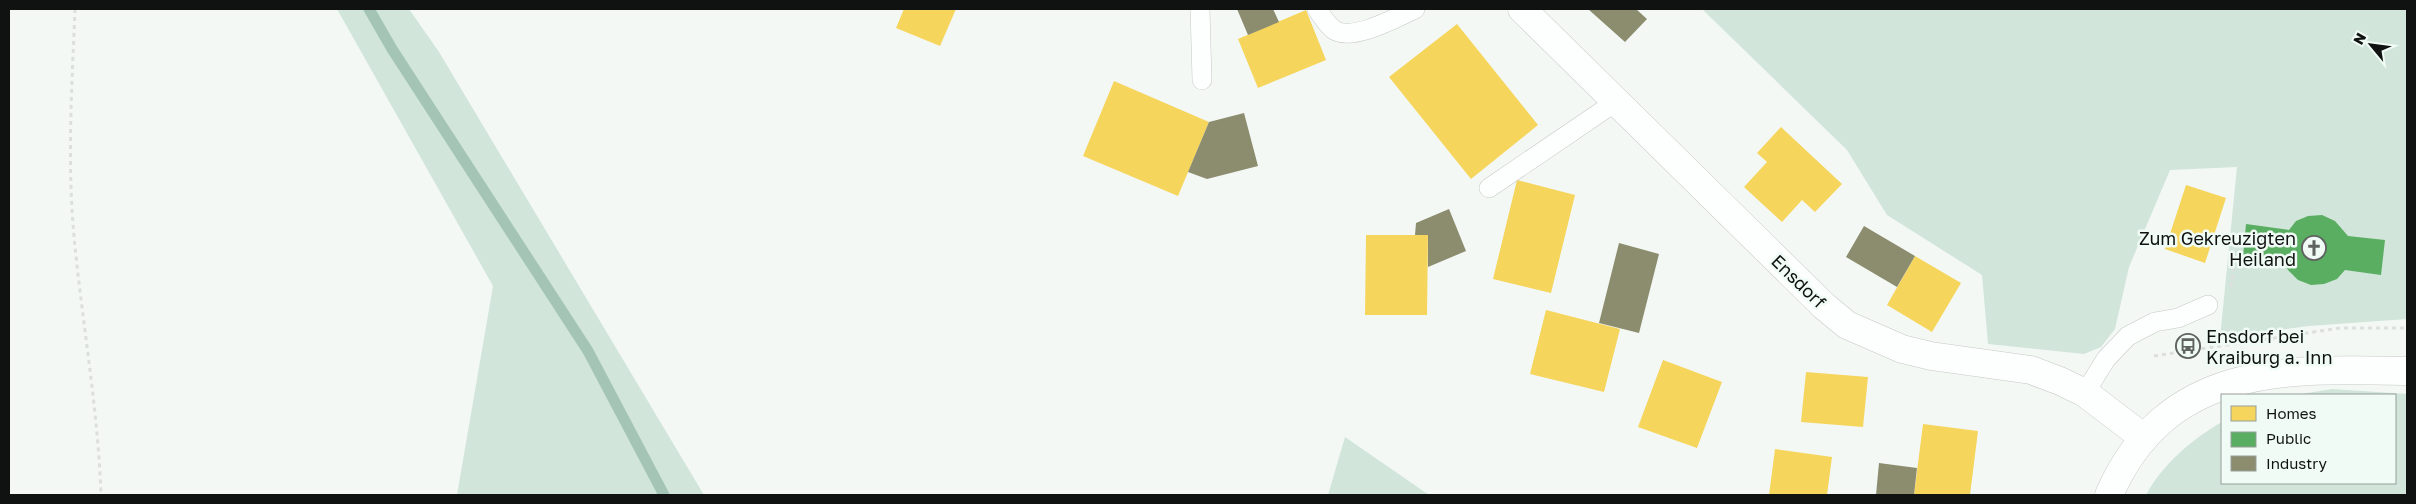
<svg xmlns="http://www.w3.org/2000/svg" width="2416" height="504" font-family="'Golos Text',sans-serif">
<style>
.green{fill:#d1e5db}
.homes{fill:#f6d55c}
.public{fill:#5aae61}
.industry{fill:#8c8c6e}
.lines{fill:none;stroke-linecap:round;stroke-linejoin:round}
.stream{stroke:#a4c5b5;stroke-width:11}
.service-casing{stroke:#c5c9c6;stroke-width:20}
.minor-casing{stroke:#c5c9c6;stroke-width:29}
.secondary-casing{stroke:#c5c9c6;stroke-width:29}
.path{stroke:#dddfde;stroke-width:3;stroke-dasharray:4 4;stroke-linecap:butt}
.service{stroke:#fdfefe;stroke-width:19}
.minor{stroke:#fdfefe;stroke-width:28}
.secondary{stroke:#fdfefe;stroke-width:28}
.labels{text-anchor:middle;dominant-baseline:central;stroke-width:5;stroke-linejoin:round;paint-order:stroke}
.poi-label{font-size:18px;fill:#0f1210;stroke:#f0fbf5;text-anchor:end}
.street-label{font-size:18px;fill:#0f1210;stroke:#f0fbf5}
</style>
<rect width="100%" height="100%" fill="#f3f8f5"/>
<path class="green" d="M337,9H409L439,52L704,495H457L493,286Z
M1702,9H2407V319L2309,326L2220,338L2237,167L2170,170L2129,267L2115,329L2101,347L2084,354L1988,344L1982,275L1887,215L1847,150Z
M2332,389L2407,394V495H2146C2162,465 2192,439 2222,422V483H2395V395H2295Z
M1345,437L1429,495H1328Z"/>
<path class="homes" d="M904,9H956L940,46L896,28Z
M1306,10L1326,60L1258,88L1238,39Z
M1457,24L1538,125L1471,179L1389,77Z
M1114,81L1209,122L1178,196L1083,156Z
M1781,127L1842,184L1815,212L1802,200L1782,222L1744,187L1767,162L1757,153Z
M1517,180L1575,195L1551,293L1493,279Z
M2186,185L2226,198L2205,263L2165,249Z
M1366,235H1428L1427,315H1365Z
M1915,256L1961,283L1932,332L1887,305Z
M1546,310L1620,329L1604,392L1530,374Z
M1663,360L1722,382L1697,448L1638,427Z
M1806,372L1868,377L1863,427L1801,422Z
M1923,424L1978,431L1970,495H1914Z
M1775,449L1832,457L1827,495H1769Z"/>
<path class="public" d="M2322,215L2335,221L2348,236L2385,240L2381,275L2345,270L2337,279L2324,284L2311,285L2298,280L2288,270L2284,262L2243,257L2246,224L2289,230L2296,221L2308,216Z"/>
<path class="industry" d="M1237,9H1273L1279,22L1248,35Z
M1588,9H1636L1647,19L1625,42Z
M1244,113L1258,166L1207,179L1188,172L1209,122Z
M1449,209L1466,251L1428,267V235H1415L1416,223Z
M1864,226L1915,256L1897,287L1846,257Z
M1619,243L1659,254L1639,333L1599,323Z
M1879,463L1917,468L1914,495H1876Z"/>
<g class="lines">
<path class="stream" d="M369,9L392,49L588,351L664,495"/>
<defs>
<path id="service" d="M1200,9L1202,80
M1317,9C1322,16 1327,25 1334,30C1353,42 1397,17 1415,9
M1489,188L1617,101
M2085,393L2106,359L2128,336L2155,322L2178,318L2208,305"/>
<path id="minor" d="M1522,9L1824,306L1847,325L1902,349L1931,356L2031,370L2060,381L2085,393L2144,438"/>
<path id="secondary" d="M2109,495C2166,364 2285,368 2407,371"/>
</defs>
<use href="#service" class="service-casing"/>
<use href="#minor" class="minor-casing"/>
<use href="#secondary" class="secondary-casing"/>
<path class="path" d="M75,9C72,84 67,160 74,236C82,322 98,408 101,495
M2231,287L2235,258
M2225,345L2227,328
M2154,356L2340,328H2407"/>
<use href="#service" class="service"/>
<use href="#minor" class="minor"/>
<use href="#secondary" class="secondary"/>
</g>
<defs>
<symbol id="church-ring" viewBox="-11 -11 22 22"><circle r="9.5" fill="#f0fbf5" stroke="#5f6260" stroke-width="1.5"/><path d="M-1.2-6h2.4v3.5h3.3v2.4h-3.3V6h-2.4V-.1h-3.3v-2.4h3.3Z" fill="#5f6260"/></symbol>
<symbol id="bus-ring" viewBox="-11 -11 22 22"><circle r="9.5" fill="#f0fbf5" stroke="#5f6260" stroke-width="1.5"/><path d="M-5-6H5V4H4V6H2V4H-2V6H-4V4H-5ZM-3.5-4V0h7V-4ZM-3.5 1.2v1.5H-2V1.2ZM2 1.2v1.5H3.5V1.2Z" fill="#5f6260"/></symbol>
</defs>
<g fill-rule="evenodd">
<use href="#church-ring" x="2300" y="234" width="28" height="28"/>
<use href="#bus-ring" x="2174" y="332" width="28" height="28"/>
</g>
<g class="labels">
<g class="poi-label">
<text x="2296" y="238">Zum Gekreuzigten<tspan x="2296" dy="21">Heiland</tspan></text>
<text x="2206" y="336" text-anchor="start">Ensdorf bei<tspan x="2206" dy="21">Kraiburg a. Inn</tspan></text>
</g>
<g class="street-label">
<text transform="translate(1799 281) rotate(44)">Ensdorf</text>
</g>
</g>
<rect width="2416" height="504" fill="none" stroke="#0f1210" stroke-width="20"/>
<rect x="2221" y="394" width="175" height="90" fill="#f0fbf5" stroke="#969e99"/>
<rect x="2231" y="406" width="25" height="15" fill="#f6d55c" stroke="#969e99"/>
<text x="2266" y="419" font-size="15" fill="#0f1210">Homes</text>
<rect x="2231" y="432" width="25" height="15" fill="#5aae61" stroke="#969e99"/>
<text x="2266" y="444" font-size="15" fill="#0f1210">Public</text>
<rect x="2231" y="456" width="25" height="15" fill="#8c8c6e" stroke="#969e99"/>
<text x="2266" y="469" font-size="15" fill="#0f1210">Industry</text>
<g transform="translate(2371 45) rotate(299)" stroke="#f0fbf5" stroke-width="4" paint-order="stroke">
<path d="M0-4L9 19L0 12L-9 19Z" fill="#0f1210"/>
<text y="-8" font-size="14" font-weight="bold" text-anchor="middle" fill="#0f1210">N</text>
</g>
</svg>
